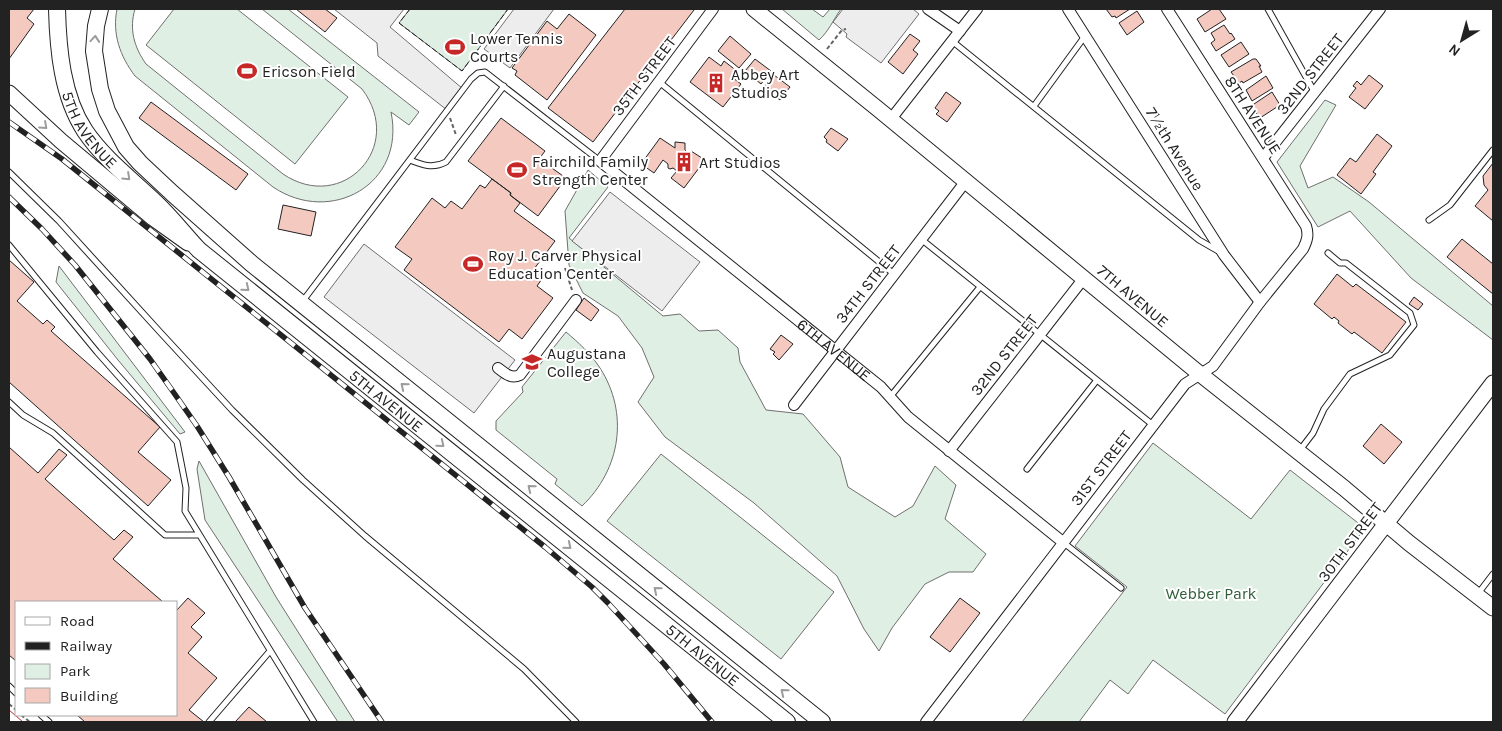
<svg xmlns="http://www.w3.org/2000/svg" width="1502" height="731" font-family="Karla,sans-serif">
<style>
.green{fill:#e0efe3;stroke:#6f6f6f}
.parking{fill:#ededed;stroke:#6f6f6f}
.building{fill:#f3c9c0;stroke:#222}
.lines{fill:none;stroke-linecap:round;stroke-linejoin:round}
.lane-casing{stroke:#222;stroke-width:7}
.street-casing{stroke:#222;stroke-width:12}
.secondary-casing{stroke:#222;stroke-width:17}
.primary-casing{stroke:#222;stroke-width:18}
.path{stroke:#646464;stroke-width:2;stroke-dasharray:4 2.5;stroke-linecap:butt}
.lane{stroke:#fff;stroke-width:5}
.street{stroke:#fff;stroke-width:10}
.secondary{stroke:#fff;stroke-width:15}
.primary{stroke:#fff;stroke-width:16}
.rail-casing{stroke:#222;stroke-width:5.5}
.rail{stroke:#fff;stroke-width:4;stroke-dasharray:11;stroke-linecap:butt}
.fence{stroke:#222;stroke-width:1;stroke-dasharray:6 2.5;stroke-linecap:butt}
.power{stroke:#c62828;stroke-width:1;stroke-dasharray:18 4 2.5 4;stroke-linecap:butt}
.oneway{stroke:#9c9c9c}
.labels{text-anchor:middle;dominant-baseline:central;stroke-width:4;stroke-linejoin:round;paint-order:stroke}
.poi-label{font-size:16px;fill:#222;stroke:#fff;text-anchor:start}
.street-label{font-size:16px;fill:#222;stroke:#fff}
.park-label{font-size:16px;fill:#2f5e38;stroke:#fff}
</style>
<rect width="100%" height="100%" fill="#fff"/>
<path class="green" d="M117,9H135C129,29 134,47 146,64L283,174C342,214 406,147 362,89L262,9H288L419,112L409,125L391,112C406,184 331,226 273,187L135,76C120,56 112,34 117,9Z
M174,9H237L348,97L295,164L146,45Z
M410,9H508L462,71L399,23Z
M782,9H812L823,17L830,9H841C833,20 829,31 819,40Z
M1325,100L1336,105L1300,166L1308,188L1333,177L1369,202L1493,306V340L1411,278L1350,211L1318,227L1277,162Z
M588,170L608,187L569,238L663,316L680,314L699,331L718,330L738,348L740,362L766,410L803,414L840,457L848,487L895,517L913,506L935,466L956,485L945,519L986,554L973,572H949L925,584L892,628L879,651L864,629L837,576L754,503L665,437L638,402L654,377L642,348L618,316L583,293L569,265L565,211Z
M59,266L185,432L180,434L118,360L56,282Z
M566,332C578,342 591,354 600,368C629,413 621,469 582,506L555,484L557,479L496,430V421L523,392L522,387Z
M1153,443L1251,519L1290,470L1362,526V532L1225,714L1153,660L1128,694L1110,680L1079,722H1022L1127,587L1075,546Z
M661,454L834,592L781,659L607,521Z
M199,461L276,597L355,722H338L205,520L197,469Z"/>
<path class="parking" d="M334,9H404L390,27L463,89L447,110L378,56L377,43Z
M514,9H554L510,68L484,49Z
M843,9H913L919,14L881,63L846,37L847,34L833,22Z
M610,192L700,262L662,311L572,241Z
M364,244L515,360L474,413L324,297Z"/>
<path class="building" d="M9,9H34L27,18L34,24L9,59Z
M296,9H325L337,18L325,32Z
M625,9H692L694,10L593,142L548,108Z
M1106,9H1130L1116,18L1115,16L1112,17Z
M1212,9H1219L1226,19L1205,32L1197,19Z
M1137,11L1144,22L1127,35L1119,23Z
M569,14L596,35L547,100L515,75L517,71L512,68L547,21L557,29Z
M1224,25L1230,34L1231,33L1235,39L1216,51L1211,43L1215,40L1211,33Z
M910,34L920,41L913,50L918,54L903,74L888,62Z
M730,36L751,54L739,68L718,51Z
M1241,42L1249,54L1229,67L1221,55Z
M709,57L721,66L724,61L738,72L733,78L741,84L723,107L690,82Z
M755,59L771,71L761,84L745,71Z
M1253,59H1256L1261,66H1259L1262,72L1243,83L1242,81L1239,83L1231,72Z
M774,75L790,87L780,100L764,87Z
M1369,75L1383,86L1365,109L1349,97L1356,88L1353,86L1357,81L1361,85Z
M1266,76L1273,88L1252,101L1246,90Z
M946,92L961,103L947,122L936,114L939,111L935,108Z
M1272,92L1280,105L1260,118L1251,106Z
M151,102L248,174L236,190L139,118Z
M501,118L545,151L539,159L566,178L538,216L510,195L511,193L468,161Z
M831,128L848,139L838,151L826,142L827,140L824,137Z
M1377,134L1392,146L1373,172L1376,174L1361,194L1337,175L1350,158L1356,162Z
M660,138L675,148V142L685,143V150L689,154L691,151L705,160L684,188L671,178L677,171L673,168L670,169L668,168V164L663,160L654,173L641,164Z
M1493,163V221L1475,206L1488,190L1484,185L1483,176Z
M492,179L511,193L510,195L520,203L514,211L555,241L534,269L544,276L537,286L553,298L522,339L509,329L499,342L404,270L412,259L395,247L432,198L445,208L451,201L462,209L480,185L485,188Z
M283,205L316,212L311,236L278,229Z
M1462,239L1493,264V294L1447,257Z
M9,260L34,282L17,301L43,324L47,320L55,327L51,331L160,427L138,452L171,480L148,506L9,382Z
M1337,274L1353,287L1356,284L1406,322L1382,353L1354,332L1352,334L1338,323L1339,321L1334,317L1332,319L1314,304Z
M1414,297L1423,304L1418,310L1409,304Z
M584,298L599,310L591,321L576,310Z
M781,335L793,344L779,360L773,354L775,352L770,349Z
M1381,424L1402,442L1384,464L1363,446Z
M9,447L38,473L59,449L67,455L45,479L114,540L124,530L133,537L113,559L163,602H16V661L9,655Z
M188,598L205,613L191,627L202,637L188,653L217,678L189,710L204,722H85L77,715H176V611Z
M960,598L980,613L950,652L930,637Z
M249,707L267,722H235Z"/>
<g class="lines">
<defs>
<path id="lane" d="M1268,9L1315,93
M952,41L1199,240L1220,252
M658,81L894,274
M1034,106L1085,36
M410,160C422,165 433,169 446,162L504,86
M9,172L59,221L160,332L232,410L303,480L365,536L524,669L576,722
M1429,220L1450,205L1493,150
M921,239L1153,425
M9,245L97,352L177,442L186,488L185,511L314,722
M302,302L471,79L478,73L485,72L600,161
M890,397L980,287
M9,402L23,415L53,433L165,535H199
M1300,450L1313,433L1324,409L1350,374L1390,355L1414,325L1410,313L1346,263H1340L1328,253
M1027,469L1097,380
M1064,543L1121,588
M1477,595L1493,574
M9,686L16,693
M41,715L49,722
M209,722L270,651"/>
<g id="street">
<path id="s1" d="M713,9L600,161L881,387L908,417L1064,543"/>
<path d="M928,9L960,31"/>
<path d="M1068,9L1224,255L1260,302"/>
<path d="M891,119L977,9"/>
<path d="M1263,158L1380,9"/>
<path d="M498,368C506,374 511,379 520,375L576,300"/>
<path d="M794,405L966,181"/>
<path d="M949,451L1084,278"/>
<path d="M926,722L1185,384L1213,366L1260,302L1303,249C1307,241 1309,235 1306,226L1167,9"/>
</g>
<path id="secondary" d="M754,9L878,109L1195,370L1344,488L1409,543L1493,608
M9,93L61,141L153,218L188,243
M1235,722L1493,383"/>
<g id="primary">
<path id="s2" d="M57,9C58,49 62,96 85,131C104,159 131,179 155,202C171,217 184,234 199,250L787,722"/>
<path d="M100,9L96,26L94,51L100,89L107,111L126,147L140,163L172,193L252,264L822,722"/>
</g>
</defs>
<use href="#lane" class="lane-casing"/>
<use href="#street" class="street-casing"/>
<use href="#secondary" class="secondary-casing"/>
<use href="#primary" class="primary-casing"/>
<path class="path" d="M827,49L842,30L846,29
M450,118L456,135
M569,160L578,167L585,159
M565,268L572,290
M9,704L16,710
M21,715L30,722"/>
<use href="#lane" class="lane"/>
<use href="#street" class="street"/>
<use href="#secondary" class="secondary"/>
<use href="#primary" class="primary"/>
<defs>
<path id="rail" d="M9,122L62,159L545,547L592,587L608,603L664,664L712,722
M9,197L42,229L75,265L150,359L174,393L197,426L229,477L305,608L382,722"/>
</defs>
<use href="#rail" class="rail-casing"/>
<use href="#rail" class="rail"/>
<path class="fence" d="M410,9L399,23L462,71L508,9"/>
<path class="power" d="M9,710L23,722"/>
</g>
<defs><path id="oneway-chevron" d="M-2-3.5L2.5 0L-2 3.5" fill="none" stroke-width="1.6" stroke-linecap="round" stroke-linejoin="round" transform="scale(1.25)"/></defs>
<g class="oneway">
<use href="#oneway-chevron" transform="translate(95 39) rotate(-85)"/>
<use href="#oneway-chevron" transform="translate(44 126) rotate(42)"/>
<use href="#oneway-chevron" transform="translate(127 177) rotate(43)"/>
<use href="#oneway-chevron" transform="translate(246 288) rotate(39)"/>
<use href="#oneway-chevron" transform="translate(404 386) rotate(-141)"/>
<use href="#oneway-chevron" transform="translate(441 444) rotate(39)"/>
<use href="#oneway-chevron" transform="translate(531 488) rotate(-141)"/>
<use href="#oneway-chevron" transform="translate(568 546) rotate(39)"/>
<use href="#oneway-chevron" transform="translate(657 590) rotate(-141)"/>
<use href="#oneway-chevron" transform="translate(784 692) rotate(-141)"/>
</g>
<defs>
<symbol id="stadium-bare" viewBox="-9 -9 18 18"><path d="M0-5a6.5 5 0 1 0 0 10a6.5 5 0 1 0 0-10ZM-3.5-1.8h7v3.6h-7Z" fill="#c62828" stroke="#fff" stroke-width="2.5" paint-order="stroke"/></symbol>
<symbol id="building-bare" viewBox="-9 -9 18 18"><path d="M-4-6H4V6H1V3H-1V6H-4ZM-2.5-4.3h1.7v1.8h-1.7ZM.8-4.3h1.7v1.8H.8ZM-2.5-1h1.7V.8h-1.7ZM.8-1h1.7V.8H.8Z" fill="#c62828" stroke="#fff" stroke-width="2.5" paint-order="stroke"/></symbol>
<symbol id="university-bare" viewBox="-9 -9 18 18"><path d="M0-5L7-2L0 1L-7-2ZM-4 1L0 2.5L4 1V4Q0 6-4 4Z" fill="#c62828" stroke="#fff" stroke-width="2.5" paint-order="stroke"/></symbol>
</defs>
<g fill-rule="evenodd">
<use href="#stadium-bare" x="441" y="33" width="28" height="28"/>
<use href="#stadium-bare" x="233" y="57" width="28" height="28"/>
<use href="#building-bare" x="702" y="69" width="28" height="28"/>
<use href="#building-bare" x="670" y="148" width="28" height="28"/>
<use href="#stadium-bare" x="503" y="156" width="28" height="28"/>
<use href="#stadium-bare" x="459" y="250" width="28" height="28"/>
<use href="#university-bare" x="518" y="348" width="28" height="28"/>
</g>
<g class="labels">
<g class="poi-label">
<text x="470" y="38">Lower Tennis<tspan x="470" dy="18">Courts</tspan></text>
<text x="262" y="71">Ericson Field</text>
<text x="731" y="74">Abbey Art<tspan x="731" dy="18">Studios</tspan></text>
<text x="532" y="161">Fairchild Family<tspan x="532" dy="18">Strength Center</tspan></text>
<text x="699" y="162">Art Studios</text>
<text x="488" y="255">Roy J. Carver Physical<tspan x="488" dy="18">Education Center</tspan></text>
<text x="547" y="353">Augustana<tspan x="547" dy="18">College</tspan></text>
</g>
<g class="street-label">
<text transform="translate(1310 74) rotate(-52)">32ND STREET</text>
<text transform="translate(644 76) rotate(-53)">35TH STREET</text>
<text transform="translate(1253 115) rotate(57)">8TH AVENUE</text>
<text stroke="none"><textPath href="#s2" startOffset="128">5TH AVENUE</textPath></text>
<text transform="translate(1175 149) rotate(58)">7½th Avenue</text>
<text transform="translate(868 284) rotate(-52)">34TH STREET</text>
<text transform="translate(1133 296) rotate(40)">7TH AVENUE</text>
<text stroke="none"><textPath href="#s1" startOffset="490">6TH AVENUE</textPath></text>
<text transform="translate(1004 355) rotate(-52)">32ND STREET</text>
<text stroke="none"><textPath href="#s2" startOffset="532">5TH AVENUE</textPath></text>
<text transform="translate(1101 468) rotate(-53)">31ST STREET</text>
<text transform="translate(1350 542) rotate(-53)">30TH STREET</text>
<text stroke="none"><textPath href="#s2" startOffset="938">5TH AVENUE</textPath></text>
</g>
<g class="park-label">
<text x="1211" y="593">Webber Park</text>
</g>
</g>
<rect width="1502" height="731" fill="none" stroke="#222222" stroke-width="20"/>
<rect x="15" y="601" width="162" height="115" fill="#ffffff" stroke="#a7a7a7"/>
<rect x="25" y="617" width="25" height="8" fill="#ffffff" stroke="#a7a7a7"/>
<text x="60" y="626" font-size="15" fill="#222222">Road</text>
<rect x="25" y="642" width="25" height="8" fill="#222222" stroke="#a7a7a7"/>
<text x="60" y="651" font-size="15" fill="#222222">Railway</text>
<rect x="25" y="664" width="25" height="15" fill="#e0efe3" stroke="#a7a7a7"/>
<text x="60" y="676" font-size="15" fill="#222222">Park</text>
<rect x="25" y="688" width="25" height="15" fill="#f3c9c0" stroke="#a7a7a7"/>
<text x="60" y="701" font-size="15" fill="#222222">Building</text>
<g transform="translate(1462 40) rotate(217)" stroke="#ffffff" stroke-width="4" paint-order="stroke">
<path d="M0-4L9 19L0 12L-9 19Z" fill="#222222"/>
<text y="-8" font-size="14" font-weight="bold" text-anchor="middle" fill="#222222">N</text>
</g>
</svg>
